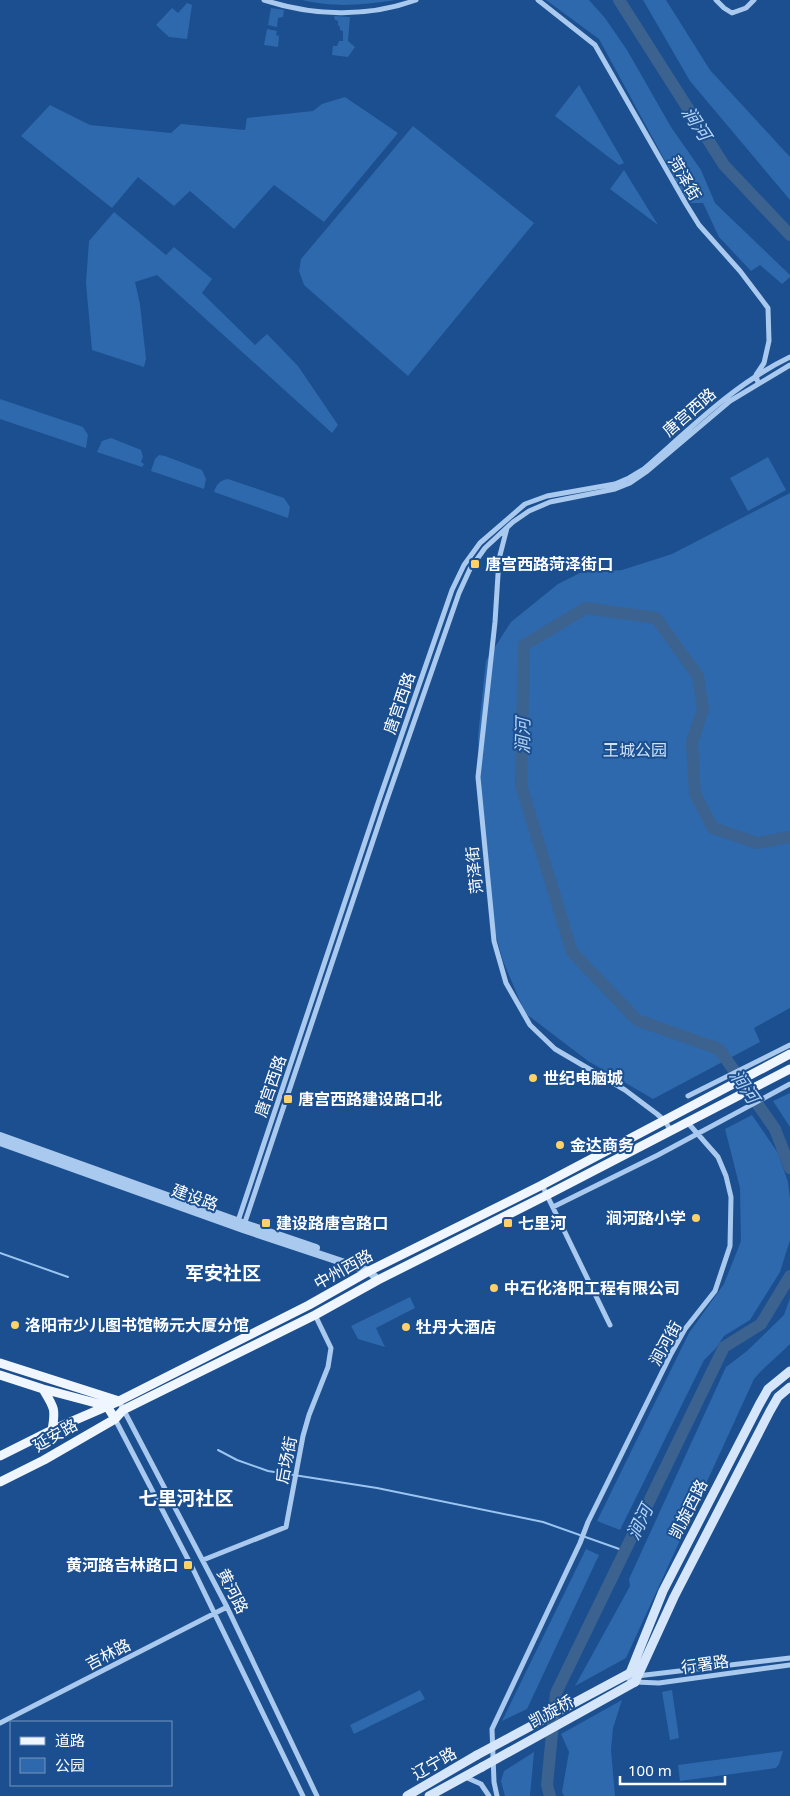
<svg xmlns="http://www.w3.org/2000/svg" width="790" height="1796" font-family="'Noto Sans','Noto Sans SC',sans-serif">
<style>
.green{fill:#2e69ad}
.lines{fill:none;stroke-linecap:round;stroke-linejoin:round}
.stream{stroke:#9cc4f0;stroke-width:2}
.river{stroke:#3c6290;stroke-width:12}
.minor{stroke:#a9c9ee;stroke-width:5}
.tertiary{stroke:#a9c9ee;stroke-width:8}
.secondary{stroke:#d6e6fa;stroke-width:9}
.primary{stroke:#f0f6ff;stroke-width:9}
.secondary-bridge{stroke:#d6e6fa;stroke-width:9}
.poi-dot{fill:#ffd166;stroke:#1b4f8f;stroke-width:2}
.labels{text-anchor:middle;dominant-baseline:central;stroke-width:4;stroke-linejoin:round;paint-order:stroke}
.street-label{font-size:16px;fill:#fff;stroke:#1b4f8f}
.poi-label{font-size:16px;font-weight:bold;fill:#fff;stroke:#1b4f8f;text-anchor:start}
.park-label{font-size:16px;fill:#cfe3fa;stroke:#1b4f8f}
.water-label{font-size:18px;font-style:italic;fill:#b5d3f5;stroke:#1b4f8f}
.quarter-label{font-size:19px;font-weight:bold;fill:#fff;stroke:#1b4f8f}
</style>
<rect width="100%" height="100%" fill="#1b4f8f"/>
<path class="green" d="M302,0H396C361,5 337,8 302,0Z
M546,0H589L605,18L627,50L671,127L701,170L715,203L790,275V277L782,284L760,265L751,271L719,237L703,203H691L682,192L599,39Z
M643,0H666L710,70L790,157V200L690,81Z
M187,3L192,5L187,39L169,37L156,25L172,8L178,13Z
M271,8L284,10L283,17L278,18L277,27L268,25Z
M334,16L350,17L348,41L355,47L348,57L332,55L333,46H337L339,41H343V31L340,30V27L338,25V21L335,20Z
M267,29L277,31L276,35L279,36L278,47L264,45Z
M579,85L624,163L619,165L555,116Z
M345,97L398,133L324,222L274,185L234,229L190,191L174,206L138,177L112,208L21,136L50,105L90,125L171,133L181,124L245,130L247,118L313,111L322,104Z
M413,126L534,223L408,376L304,285L299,271L301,259Z
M624,170L658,225L610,189Z
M114,212L166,255L174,247L212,279L202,293L255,345L267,334L298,366L338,425L332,433L157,275L135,282L140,304L146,359L144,367L92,350L86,283L89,241Z
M0,399L83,427L88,435L86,448L0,419Z
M111,438L141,450L143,457L141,462L144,464L142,467L97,452L102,441Z
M159,455L165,456L202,470L206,479L204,489L151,471L155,459Z
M768,457L786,490L748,511L730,478Z
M228,479L284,498L290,507L288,518L214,492C216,485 220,480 228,479Z
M790,493V1008L754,1028L760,1042L653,1099L588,1061L525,1013L503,961L491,918L482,811L478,736L486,661L511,622L558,584L580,573L622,570L672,554Z
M790,1093V1127L773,1101Z
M752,1115L778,1153L788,1182L790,1199V1240L780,1272L750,1320L724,1336L716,1348L704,1360L620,1530L597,1521L689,1333L724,1284L741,1241L740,1188L725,1129Z
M410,1297L415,1308L376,1328L385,1347L358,1339L351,1326Z
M790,1298V1344C778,1356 765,1366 754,1379L626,1658L575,1686L630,1586L629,1579L726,1367L747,1351L784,1315Z
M586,1549L599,1555L527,1709L502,1721Z
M420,1690L425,1699L354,1734L350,1725Z
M672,1690L679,1738L670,1740L662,1692Z
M622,1700L613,1728L611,1750L615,1796H564L562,1792L569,1752L561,1734Z
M783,1751L779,1764L776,1768L680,1781L678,1765Z
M534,1752L530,1796H505L501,1781L504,1771Z"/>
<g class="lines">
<path class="stream" d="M0,1253L68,1277
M218,1450L237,1460L268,1471L377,1488L543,1522L625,1551"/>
<path class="river" d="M619,0L724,165L790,235
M790,837L757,843L713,828L695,794L692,742L703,709L698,676L656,618L586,608L524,645L521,785L572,952L637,1020L719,1049L775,1129L790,1168
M550,1796L547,1785L556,1693L724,1347L761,1324L790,1276"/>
<path class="minor" d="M264,0C313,16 367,18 416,0
M538,0L595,45L686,204L699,225L740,271L768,308L769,341L764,363L756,375L758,383
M716,0L724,8L732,13L746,8L754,0
M507,528L499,559L495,622L478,777L494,941L506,983L530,1025L555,1049L625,1090L657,1114L665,1121L671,1131
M688,1096L790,1045
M542,1185L610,1325
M553,1207L658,1155L790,1084
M237,1224L378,803L452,590L464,565L480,543L525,504L547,496L615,484L629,478L644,469C691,428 734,384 790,357
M244,1225L385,805L459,593L470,569L485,548L513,522L529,511L550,502L615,489L630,483L646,472L730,401L790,365
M119,1401L227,1607L317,1796
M115,1419L192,1567L303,1796
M203,1560L286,1527L303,1436L309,1415L328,1367L331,1348L315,1315
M624,1676L635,1682L659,1683L790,1665
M637,1676L790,1658
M0,1723L227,1607
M465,1777L481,1784L489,1796
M497,1796L494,1782L492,1729L580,1543L588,1522L671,1354L685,1329L715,1291L730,1246L731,1197L726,1176L718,1157L688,1123"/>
<path class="tertiary" d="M0,1136L245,1224L316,1248
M0,1142L243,1229L369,1271L378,1280"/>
<path class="secondary" d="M630,1673L663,1591L759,1405L768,1389L790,1371
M635,1682L674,1597L770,1411L778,1397L790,1387
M407,1796L477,1755
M429,1796L482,1767"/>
<path class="primary" d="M0,1363L119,1401
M0,1375L43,1389L107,1406L115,1419
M43,1389C54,1407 56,1409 52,1430
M0,1456L52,1430L119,1401L309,1305L369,1271L542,1185L790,1054
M0,1482L44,1460L115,1419L123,1410L315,1315L378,1280L547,1195L790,1069"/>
<path class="secondary-bridge" d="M477,1755L630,1673
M482,1767L635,1682"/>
</g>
<g class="poi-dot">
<rect x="470" y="559" width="10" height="10" rx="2.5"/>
<circle cx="533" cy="1078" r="5"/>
<rect x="283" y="1094" width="10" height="10" rx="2.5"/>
<circle cx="560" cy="1145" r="5"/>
<circle cx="696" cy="1218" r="5"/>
<rect x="261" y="1218" width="10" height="10" rx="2.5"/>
<rect x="503" y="1218" width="10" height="10" rx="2.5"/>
<circle cx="494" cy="1288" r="5"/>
<circle cx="15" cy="1325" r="5"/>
<circle cx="406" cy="1327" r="5"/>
<rect x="183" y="1560" width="10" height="10" rx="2.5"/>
</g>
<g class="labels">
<g class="street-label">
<text transform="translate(685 178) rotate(60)">菏泽街</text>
<text transform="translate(689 412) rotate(-41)">唐宫西路</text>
<text transform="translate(399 703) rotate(-71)">唐宫西路</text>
<text transform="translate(474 870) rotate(-96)">菏泽街</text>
<text transform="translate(270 1086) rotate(-71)">唐宫西路</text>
<text transform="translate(195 1197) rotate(20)">建设路</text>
<text transform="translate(343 1269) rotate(-29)">中州西路</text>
<text transform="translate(665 1343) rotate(-61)">涧河街</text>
<text transform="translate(55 1435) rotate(-30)">延安路</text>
<text transform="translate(286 1460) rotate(-79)">后场街</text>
<text transform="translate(688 1509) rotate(-63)">凯旋西路</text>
<text transform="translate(233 1591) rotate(63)">黄河路</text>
<text transform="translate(108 1654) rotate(-27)">吉林路</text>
<text transform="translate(705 1664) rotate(-8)">行署路</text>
<text transform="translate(551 1711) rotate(-29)">凯旋桥</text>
<text transform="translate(434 1763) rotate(-30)">辽宁路</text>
</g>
<g class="poi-label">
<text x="485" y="564">唐宫西路菏泽街口</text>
<text x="543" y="1078">世纪电脑城</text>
<text x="298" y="1099">唐宫西路建设路口北</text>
<text x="570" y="1145">金达商务</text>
<text x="686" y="1218" text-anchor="end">涧河路小学</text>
<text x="276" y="1223">建设路唐宫路口</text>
<text x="518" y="1223">七里河</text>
<text x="504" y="1288">中石化洛阳工程有限公司</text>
<text x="25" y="1325">洛阳市少儿图书馆畅元大厦分馆</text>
<text x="416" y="1327">牡丹大酒店</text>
<text x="178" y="1565" text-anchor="end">黄河路吉林路口</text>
</g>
<g class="park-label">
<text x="635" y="750">王城公园</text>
</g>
<g class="water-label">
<text transform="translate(697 123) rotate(57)">涧河</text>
<text transform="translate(522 736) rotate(-89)">涧河</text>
<text transform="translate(745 1086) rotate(55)">涧河</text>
<text transform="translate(639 1522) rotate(-64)">涧河</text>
</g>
<g class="quarter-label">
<text x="223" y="1273">军安社区</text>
<text x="186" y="1498">七里河社区</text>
</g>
</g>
<rect x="10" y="1721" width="162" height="65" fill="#1b4f8f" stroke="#7695bc"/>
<rect x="20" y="1737" width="25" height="8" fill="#f0f6ff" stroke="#7695bc"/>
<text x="55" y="1746" font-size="15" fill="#ffffff">道路</text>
<rect x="20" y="1758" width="25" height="15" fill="#2e69ad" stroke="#7695bc"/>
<text x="55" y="1771" font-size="15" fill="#ffffff">公园</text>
<path d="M620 1776v8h105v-8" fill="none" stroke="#ffffff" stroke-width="2.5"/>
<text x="628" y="1776" font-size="15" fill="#ffffff" stroke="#1b4f8f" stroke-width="4" paint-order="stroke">100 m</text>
</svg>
